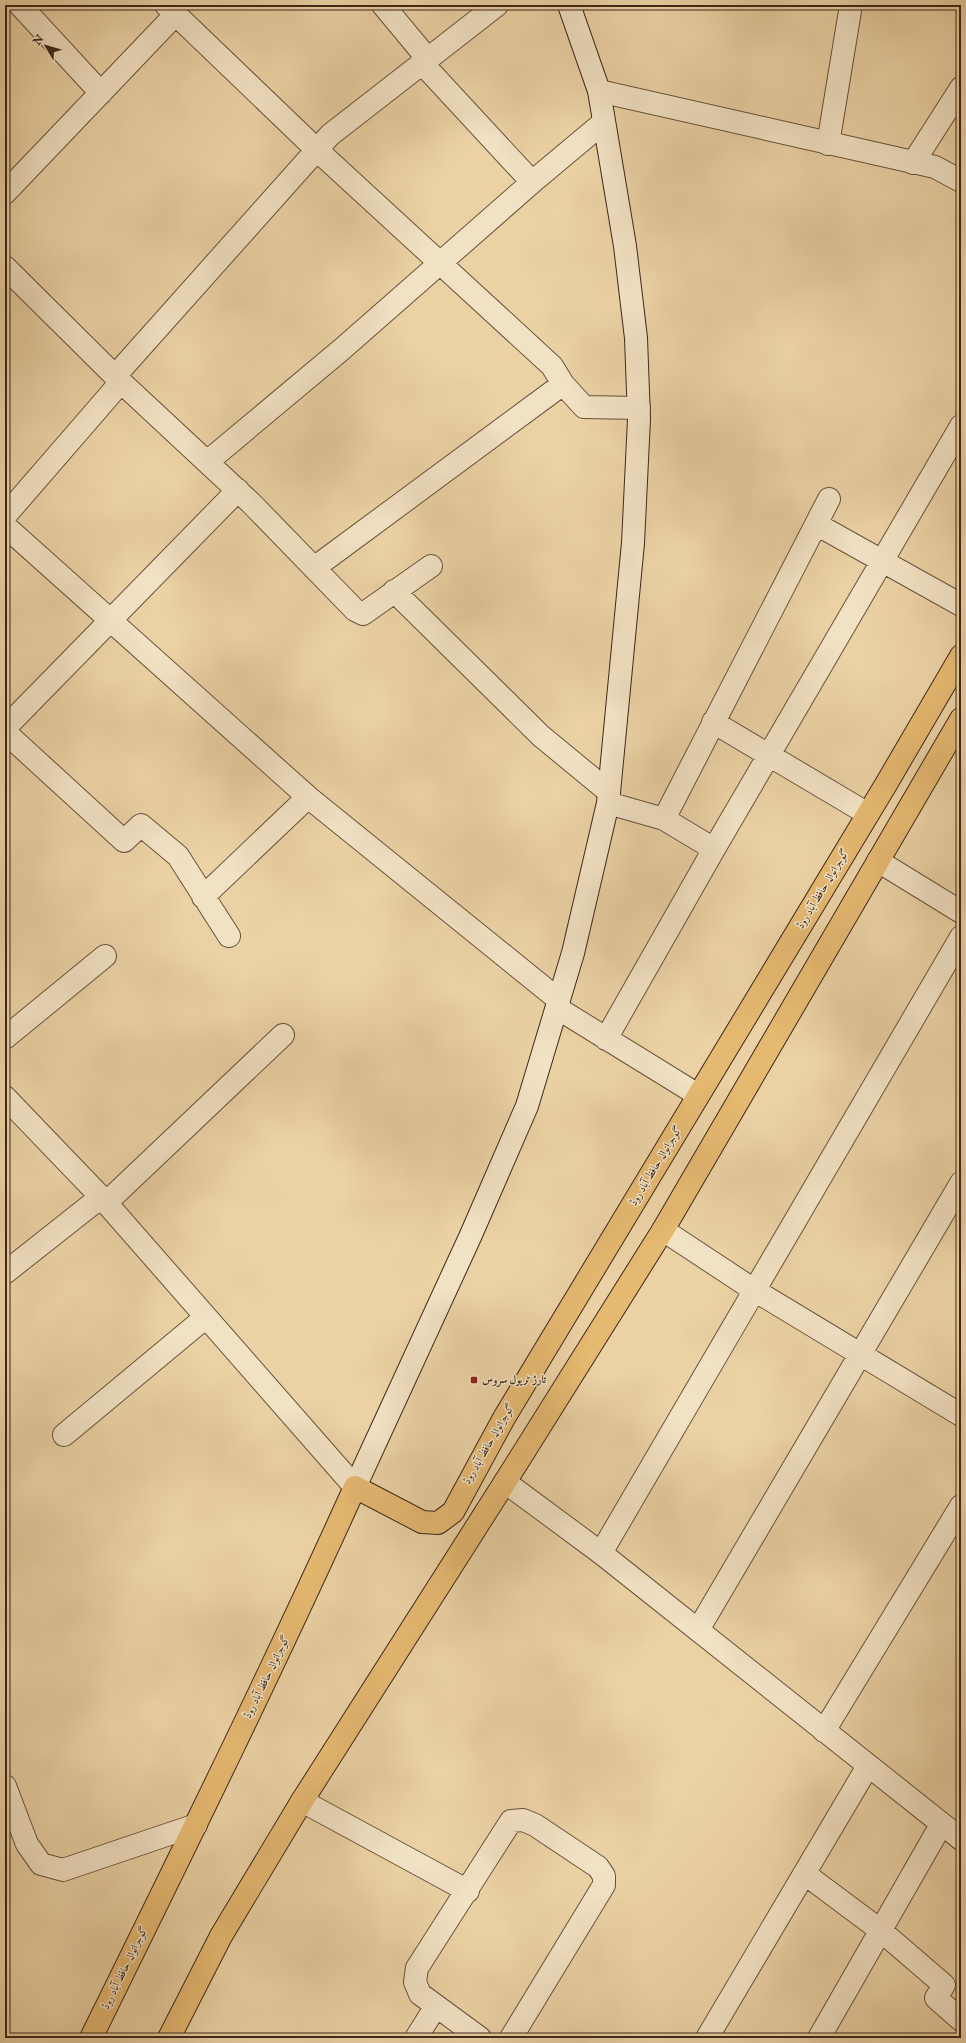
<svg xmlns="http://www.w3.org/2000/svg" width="966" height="2043" font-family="'IM FELL English',Amiri,serif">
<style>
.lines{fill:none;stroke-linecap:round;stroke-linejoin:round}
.minor-casing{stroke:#68523d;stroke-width:24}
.tertiary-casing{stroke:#68523d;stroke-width:24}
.secondary-casing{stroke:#3d271a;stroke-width:24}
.primary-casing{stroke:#3d271a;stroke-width:24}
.minor{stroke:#f2e2c4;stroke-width:22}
.tertiary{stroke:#f2e2c4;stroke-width:22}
.secondary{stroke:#f2e2c4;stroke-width:22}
.primary{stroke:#e6b972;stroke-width:22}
.poi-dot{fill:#8f2418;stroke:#f2e2c4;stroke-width:1.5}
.labels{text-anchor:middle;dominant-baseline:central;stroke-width:3;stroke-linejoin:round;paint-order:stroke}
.street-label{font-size:11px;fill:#3d271a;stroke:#f2e2c4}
.poi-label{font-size:11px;font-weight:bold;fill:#3d271a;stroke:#f2e2c4;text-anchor:start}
</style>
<rect width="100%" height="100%" fill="#ebd2a5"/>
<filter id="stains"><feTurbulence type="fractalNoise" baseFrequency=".005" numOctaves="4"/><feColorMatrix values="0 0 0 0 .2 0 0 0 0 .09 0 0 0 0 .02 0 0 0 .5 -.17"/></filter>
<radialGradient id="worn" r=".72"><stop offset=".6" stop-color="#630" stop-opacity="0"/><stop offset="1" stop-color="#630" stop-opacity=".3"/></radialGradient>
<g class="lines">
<defs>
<path id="minor" d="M20,5L101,93
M166,5L317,150L552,366L563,384L584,407L639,408
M383,5L427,58
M421,62L532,182
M828,144L851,5
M913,163L961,88
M5,193L176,14
M5,267L121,382L251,503L355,610L363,614L431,566
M115,376L330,135L497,5
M207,462L341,350L537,178L604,122
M5,516L121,382
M816,524L961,605
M5,526L308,797L559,1000
M314,568L563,384
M394,591L541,736L609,792
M713,722L868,814
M5,728L238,490
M5,732L124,841L141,825L178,856L229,936
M608,803L664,819L714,849
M664,819L829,499
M878,861L961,912
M203,897L308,797
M557,1008L698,1095
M5,1038L105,956
M606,1039L714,849L961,426
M5,1097L101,1197L355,1487
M106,1203L283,1035
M663,1230L754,1290L961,1415
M6,1272L101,1197
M64,1435L206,1317
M601,1553L961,937
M698,1630L961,1183
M824,1731L961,1506
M5,1786L27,1844L41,1864L63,1870L196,1825
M302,1801L468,1891
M805,1874L880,1930L944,1985L936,1998L961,2020
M416,2038L436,2006
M480,2038L420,1994L415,1982L417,1968L511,1821L523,1820L535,1825L598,1867L604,1876V1885L511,2038
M707,2038L868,1766
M819,2038L941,1825"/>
<path id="tertiary" d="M599,91L935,167L961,181
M505,1482L601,1553L961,1839"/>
<path id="secondary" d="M355,1487L470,1237L527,1106L573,953L608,803L633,543L639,419L636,338L625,246L599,91L569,5"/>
<path id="primary" d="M91,2038C181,1855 271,1673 355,1487L422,1522L438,1523L453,1512L504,1418L885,786L961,656
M169,2038L221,1936L302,1801L505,1482L663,1230L961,719"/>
</defs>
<use href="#minor" class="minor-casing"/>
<use href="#tertiary" class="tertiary-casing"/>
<use href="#secondary" class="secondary-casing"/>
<use href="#primary" class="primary-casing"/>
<use href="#minor" class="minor"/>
<use href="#tertiary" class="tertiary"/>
<use href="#secondary" class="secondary"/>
<use href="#primary" class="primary"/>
</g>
<rect class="poi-dot" x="470" y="1376" width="8" height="8" rx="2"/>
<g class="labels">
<g class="street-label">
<text transform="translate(823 889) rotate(-59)">گوجرانوالہ حافظ آباد روڈ</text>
<text transform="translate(656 1166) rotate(-59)">گوجرانوالہ حافظ آباد روڈ</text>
<text transform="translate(489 1444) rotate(-60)">گوجرانوالہ حافظ آباد روڈ</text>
<text transform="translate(267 1677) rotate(-64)">گوجرانوالہ حافظ آباد روڈ</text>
<text transform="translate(125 1968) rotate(-64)">گوجرانوالہ حافظ آباد روڈ</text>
</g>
<g class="poi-label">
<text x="482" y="1380">تارڑ ٹریول سروس</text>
</g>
</g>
<rect width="966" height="2043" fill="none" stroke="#ebd2a5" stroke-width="20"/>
<rect x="6" y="6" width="954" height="2031" fill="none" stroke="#3d271a" stroke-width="2"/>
<rect x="10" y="10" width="946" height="2023" fill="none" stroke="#3d271a"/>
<g transform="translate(46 46) rotate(308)" stroke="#f2e2c4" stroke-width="3" paint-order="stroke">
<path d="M0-3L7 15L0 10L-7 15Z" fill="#3d271a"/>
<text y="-6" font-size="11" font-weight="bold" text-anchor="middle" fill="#3d271a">N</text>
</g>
<rect width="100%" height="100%" filter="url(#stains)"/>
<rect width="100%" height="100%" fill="url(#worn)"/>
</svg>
